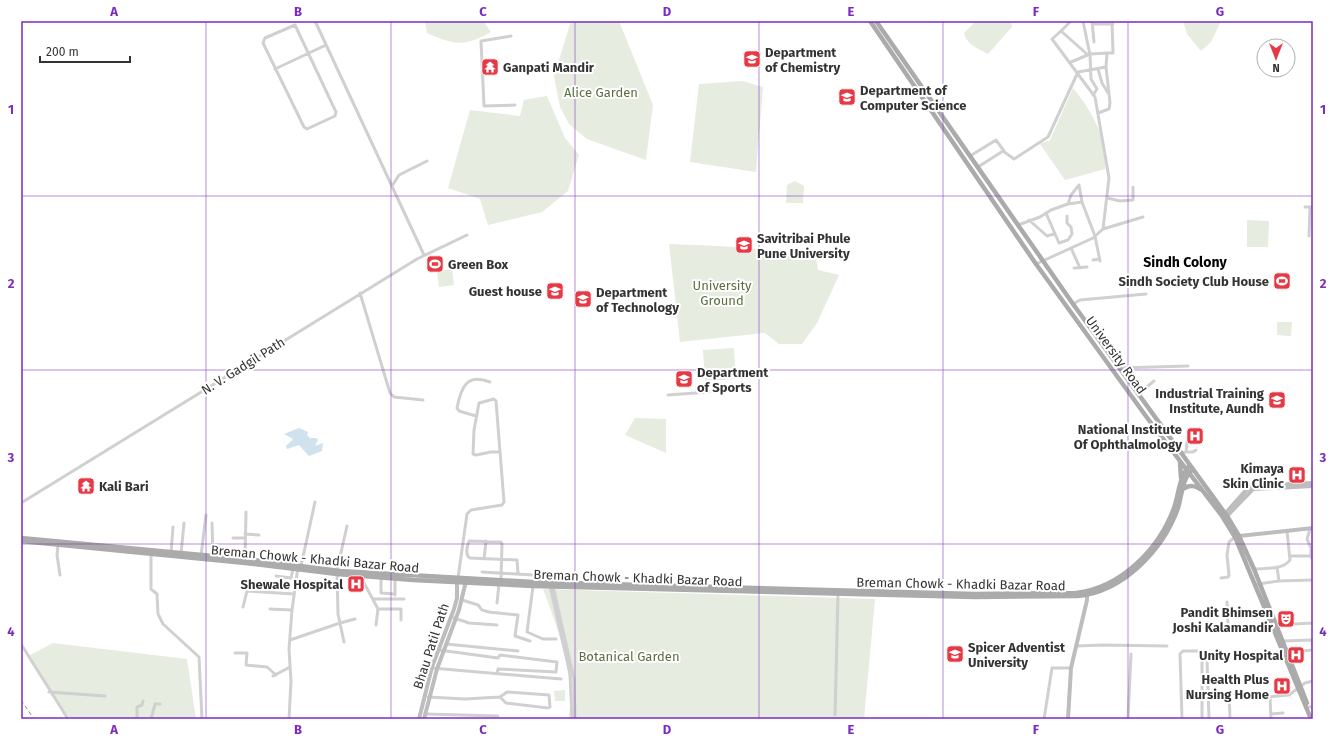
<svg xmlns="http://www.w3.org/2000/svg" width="1334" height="740" font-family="'Fira Sans',sans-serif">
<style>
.green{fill:#e6ecdf}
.water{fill:#cfe2ee}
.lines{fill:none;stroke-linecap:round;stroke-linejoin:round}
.street{stroke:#d0d0d0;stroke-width:3}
.secondary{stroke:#bdbdbd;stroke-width:4}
.primary{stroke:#ababab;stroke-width:4.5}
.rail{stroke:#888;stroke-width:1;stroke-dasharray:4 3;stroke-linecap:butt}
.grid{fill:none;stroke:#7b2cbf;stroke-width:1;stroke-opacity:0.55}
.labels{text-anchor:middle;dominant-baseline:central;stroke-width:4;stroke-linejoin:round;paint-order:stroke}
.poi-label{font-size:13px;font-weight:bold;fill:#333;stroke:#fff;text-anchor:start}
.park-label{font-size:13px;fill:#56703f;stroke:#fff}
.street-label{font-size:13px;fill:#333;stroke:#fff}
.neighbourhood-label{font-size:14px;font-weight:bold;fill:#000;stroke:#fff}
.neatline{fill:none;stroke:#7b2cbf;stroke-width:1.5}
.grid-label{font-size:13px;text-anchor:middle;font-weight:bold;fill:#7b2cbf}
</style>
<rect width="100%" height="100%" fill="#fff"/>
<path class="green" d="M425,21H483L491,32C465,47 454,45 427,33Z
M571,21H619L653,105L646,160L587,139L569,124L560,107L554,76Z
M976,21H1011L1012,27L988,54C979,49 966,44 964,33Z
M1183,21H1221L1211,42L1201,51L1187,34Z
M742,81L763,87L756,172L690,162L699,84Z
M1073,88C1091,110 1109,140 1105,169L1065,180L1040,144L1050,140Z
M547,96L565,138L579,155L568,191L542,212L488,225L480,199L448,188L470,110L520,116L524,100Z
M795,181L804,186L803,203H786L787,185Z
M1247,220L1269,221L1268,247H1247Z
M669,244C721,246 766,247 816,258L818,270L839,275L817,323L802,344H779L765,333L680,342Z
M442,258L443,267L429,270L427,261Z
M452,269L454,285L439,287L437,271Z
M1277,322H1292L1291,336L1277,335Z
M734,348L736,379L705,381L703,350Z
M635,418L666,419V453L625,435Z
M543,589L875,599L864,719H568C577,680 557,626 543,589Z
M53,643L187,659L196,719H71L51,695L30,655Z
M565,690V701H555L554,691Z"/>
<path class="water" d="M299,428L308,432L307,435L310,438H316L318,440L315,446L323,443L322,451L309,456L299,445L287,449L286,446L293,439L284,434Z"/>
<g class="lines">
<path class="street" d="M315,21L424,255
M1083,21L1090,55L1091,79L1097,89L1093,95
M1092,21L1094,42
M1092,24H1113
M295,25L336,112L335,116L307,129L304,127L263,43L265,38Z
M1061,31L1071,21
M511,36L481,41L484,106L515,105
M1107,53H1113L1112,21
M275,69L326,45
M1098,69L1102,83L1108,93
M1098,113L1109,109L1110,103L1106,67
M970,156L996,140L1004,151
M978,167L1003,151L1014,159L1048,137L1078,72L1106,67L1107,53L1090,54L1071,62
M1079,185L1082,202
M392,186L399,175L427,161
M1107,198L1120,201L1133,200V187
M1068,204L1071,195L1079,185
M1305,207H1313
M1046,213L1059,243L1068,240L1072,234L1071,227L1067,223V216
M1029,220L1047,236L1054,234
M1018,225L1040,217L1051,210L1068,204L1082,202L1095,236L1100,261
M1103,229L1143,217
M1309,236L1310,207
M1071,248L1080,268
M1093,260L1099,259
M1036,264L1093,238L1103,229L1109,178L1095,97L1052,39L1061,31L1088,55
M1074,268L1087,267
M360,293L390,393L394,397L423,400
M1073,304L1080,300L1146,294
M1119,368L1188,366
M1138,394L1154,381
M668,395L709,392
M476,416L459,411L457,408C461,387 467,373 490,382
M1186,452H1193L1196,450
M1181,453L1186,452L1187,443
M21,503L417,259L467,235
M212,523L213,557
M1310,529L1307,539L1311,548V557
M245,534L259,535
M233,538H245
M58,545L57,555L60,575
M151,552V589L157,594L158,614L163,624L199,657L202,719
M171,553L173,527
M181,554L184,523
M201,556L206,515
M1290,556H1311L1313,560
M245,559L246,512
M484,559L486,541
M301,566L315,502
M1254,569C1266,568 1283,570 1290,560L1287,531
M482,572L533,575
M276,576L291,578L293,569
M363,576V581L378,609L376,625
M381,578V593L395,594
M395,578V595
M458,578L467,514L471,510L502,505L504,502L496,401L494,399L479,403L474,430L473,454L476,455L491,452H499
M1221,578L1228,577L1229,575L1227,555L1229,542L1235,537
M501,580L502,544L501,542L469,541C467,546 465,555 470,558L517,560L518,573
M1279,581L1313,580
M1258,584L1279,581L1277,567
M533,586L527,632L543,639H556
M550,586L570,674L572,719
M553,586L574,679L575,719
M374,599H404
M462,600L478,605L482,610L489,612L518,615L515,636L530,641
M1227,602L1228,626
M497,603L499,584
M243,607L247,591L294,594
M270,609L292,610
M378,609H401V620
M454,618L469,623L497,625
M1276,625L1313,623
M1216,626L1271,625
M290,640L340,623L355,619
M1283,641L1312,640L1313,648
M344,642L338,614L337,570L347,526
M21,644L68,719
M446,644L518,651
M1076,646L1103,645L1167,646
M439,650L498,658L500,655L557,662L556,672L498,669L497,674
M1287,652L1313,650
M235,653H247L246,665L267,667L276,675
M1207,659L1209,719
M432,668L561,679
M273,676L290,667
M49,692L105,696
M1229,693L1230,719
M428,697L465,699L500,697L506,703L548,708L550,707L549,695L507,692L500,697
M1270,697L1271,719
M1243,699L1289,695L1305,683L1313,681
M1309,707H1313
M425,714L498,716
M1271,714L1283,713
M835,715L838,594
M137,719V707L142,705L143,701
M151,719L155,704H160
M289,719L291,681L289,649L292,610L298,567
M1044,719L1052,668H1071
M1128,719L1131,654
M1182,719L1180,654L1183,651H1199L1202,654V719"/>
<path class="secondary" d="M1223,516L1247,489L1252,486L1313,483
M1226,517L1253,489L1313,486
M1239,536L1313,528
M419,719L432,667L454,609L457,598V580
M424,719L437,669L459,610L466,581
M1068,719L1071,668L1087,600V592"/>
<path class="primary" d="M870,21L1036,264L1148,419L1222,516L1235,537L1311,719
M876,21L1073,304L1227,516L1239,536L1254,569L1307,703
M1180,462L1181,478
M1183,489C1190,484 1195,486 1202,490
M21,538L245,559L340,571L533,582L975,594L1076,593C1121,588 1159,549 1174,508C1179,494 1179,476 1190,465
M21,541L245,563L337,574L413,580L533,586L975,597L1077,596C1123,592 1163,550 1178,508C1182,495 1182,478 1193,469"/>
<path class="rail" d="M21,700L34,719"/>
</g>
<path class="grid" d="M206,21V719M391,21V719M575,21V719M759,21V719M943,21V719M1128,21V719M21,196H1313M21,370H1313M21,544H1313"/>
<defs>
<symbol id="university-square" viewBox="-11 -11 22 22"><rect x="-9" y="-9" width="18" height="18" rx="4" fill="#e63946" stroke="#fff"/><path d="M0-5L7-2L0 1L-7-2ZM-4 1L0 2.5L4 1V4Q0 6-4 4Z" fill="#fff"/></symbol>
<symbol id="temple-square" viewBox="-11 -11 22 22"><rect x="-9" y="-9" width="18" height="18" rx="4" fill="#e63946" stroke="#fff"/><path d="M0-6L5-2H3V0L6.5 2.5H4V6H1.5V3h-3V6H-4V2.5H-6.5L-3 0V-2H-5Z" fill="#fff"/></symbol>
<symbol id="stadium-square" viewBox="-11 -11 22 22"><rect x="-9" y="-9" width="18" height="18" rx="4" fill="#e63946" stroke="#fff"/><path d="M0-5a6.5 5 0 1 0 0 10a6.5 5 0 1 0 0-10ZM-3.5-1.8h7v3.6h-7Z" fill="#fff"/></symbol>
<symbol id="hospital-square" viewBox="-11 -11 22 22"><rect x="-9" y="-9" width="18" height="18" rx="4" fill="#e63946" stroke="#fff"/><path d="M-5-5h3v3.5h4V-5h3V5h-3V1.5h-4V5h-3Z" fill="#fff"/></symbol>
<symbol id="theatre-square" viewBox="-11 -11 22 22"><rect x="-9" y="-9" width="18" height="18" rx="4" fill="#e63946" stroke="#fff"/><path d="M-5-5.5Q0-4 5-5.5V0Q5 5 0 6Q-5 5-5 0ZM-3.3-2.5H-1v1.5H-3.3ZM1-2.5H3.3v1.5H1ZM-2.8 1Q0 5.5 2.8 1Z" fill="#fff"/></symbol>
</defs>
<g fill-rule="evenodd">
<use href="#university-square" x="742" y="49" width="20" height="20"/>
<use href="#temple-square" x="480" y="57" width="20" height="20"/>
<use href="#university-square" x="837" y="87" width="20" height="20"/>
<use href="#university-square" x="734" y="235" width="20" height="20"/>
<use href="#stadium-square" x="425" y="254" width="20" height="20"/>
<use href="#stadium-square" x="1272" y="271" width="20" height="20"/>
<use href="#university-square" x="545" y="281" width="20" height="20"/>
<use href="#university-square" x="573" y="289" width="20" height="20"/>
<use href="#university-square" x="674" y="369" width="20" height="20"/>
<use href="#university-square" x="1267" y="390" width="20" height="20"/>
<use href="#hospital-square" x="1185" y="426" width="20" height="20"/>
<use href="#hospital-square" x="1287" y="465" width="20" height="20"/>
<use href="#temple-square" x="76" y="476" width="20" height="20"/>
<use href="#hospital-square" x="346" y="574" width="20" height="20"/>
<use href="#theatre-square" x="1276" y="609" width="20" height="20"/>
<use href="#university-square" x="945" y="644" width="20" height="20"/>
<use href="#hospital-square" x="1286" y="645" width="20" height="20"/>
<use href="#hospital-square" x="1272" y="676" width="20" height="20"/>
</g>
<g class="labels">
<g class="poi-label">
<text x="765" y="52">Department<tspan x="765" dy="15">of Chemistry</tspan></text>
<text x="503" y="67">Ganpati Mandir</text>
<text x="860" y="90">Department of<tspan x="860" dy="15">Computer Science</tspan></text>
<text x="757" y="238">Savitribai Phule<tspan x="757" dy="15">Pune University</tspan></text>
<text x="448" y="264">Green Box</text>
<text x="1269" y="281" text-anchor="end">Sindh Society Club House</text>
<text x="542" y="291" text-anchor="end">Guest house</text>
<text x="596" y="292">Department<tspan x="596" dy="15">of Technology</tspan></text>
<text x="697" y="372">Department<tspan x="697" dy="15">of Sports</tspan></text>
<text x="1264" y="393" text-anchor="end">Industrial Training<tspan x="1264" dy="15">Institute, Aundh</tspan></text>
<text x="1182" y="429" text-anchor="end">National Institute<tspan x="1182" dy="15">Of Ophthalmology</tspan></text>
<text x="1284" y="468" text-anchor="end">Kimaya<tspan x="1284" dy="15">Skin Clinic</tspan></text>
<text x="99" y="486">Kali Bari</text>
<text x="343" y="584" text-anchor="end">Shewale Hospital</text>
<text x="1273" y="612" text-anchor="end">Pandit Bhimsen<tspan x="1273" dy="15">Joshi Kalamandir</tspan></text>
<text x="968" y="647">Spicer Adventist<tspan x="968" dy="15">University</tspan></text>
<text x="1283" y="655" text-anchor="end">Unity Hospital</text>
<text x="1269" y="679" text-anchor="end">Health Plus<tspan x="1269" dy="15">Nursing Home</tspan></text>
</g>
<g class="park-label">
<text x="601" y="92">Alice Garden</text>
<text x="722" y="285">University<tspan x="722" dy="15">Ground</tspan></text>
<text x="629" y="656">Botanical Garden</text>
</g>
<g class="street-label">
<text transform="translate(1116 355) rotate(54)">University Road</text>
<text transform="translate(243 366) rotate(-32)">N. V. Gadgil Path</text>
<text transform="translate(315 559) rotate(5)">Breman Chowk - Khadki Bazar Road</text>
<text transform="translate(638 578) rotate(2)">Breman Chowk - Khadki Bazar Road</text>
<text transform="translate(961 584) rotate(1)">Breman Chowk - Khadki Bazar Road</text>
<text transform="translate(431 646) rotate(-72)">Bhau Patil Path</text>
</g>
<g class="neighbourhood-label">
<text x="1185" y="262">Sindh Colony</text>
</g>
</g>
<rect width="1334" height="740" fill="none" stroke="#ffffff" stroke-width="44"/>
<g transform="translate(1276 58) rotate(180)"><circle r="19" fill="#ffffff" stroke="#adadad"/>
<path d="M0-3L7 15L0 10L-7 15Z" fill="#e63946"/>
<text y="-6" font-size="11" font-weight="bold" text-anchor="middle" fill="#333333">N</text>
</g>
<path d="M40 56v6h90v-6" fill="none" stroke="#333333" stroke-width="2"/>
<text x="46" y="56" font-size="12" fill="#333333" stroke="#ffffff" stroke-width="3" paint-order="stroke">200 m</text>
<rect x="22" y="22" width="1290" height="696" class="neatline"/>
<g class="grid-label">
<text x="114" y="16">A</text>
<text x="298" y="16">B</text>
<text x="483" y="16">C</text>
<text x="667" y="16">D</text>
<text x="851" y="16">E</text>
<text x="1036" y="16">F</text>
<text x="1220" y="16">G</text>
<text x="11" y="114">1</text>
<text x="1323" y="114">1</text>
<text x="11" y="288">2</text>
<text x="1323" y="288">2</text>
<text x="11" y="462">3</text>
<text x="1323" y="462">3</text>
<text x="11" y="636">4</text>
<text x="1323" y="636">4</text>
<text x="114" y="734">A</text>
<text x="298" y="734">B</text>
<text x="483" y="734">C</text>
<text x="667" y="734">D</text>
<text x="851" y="734">E</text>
<text x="1036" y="734">F</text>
<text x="1220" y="734">G</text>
</g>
</svg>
